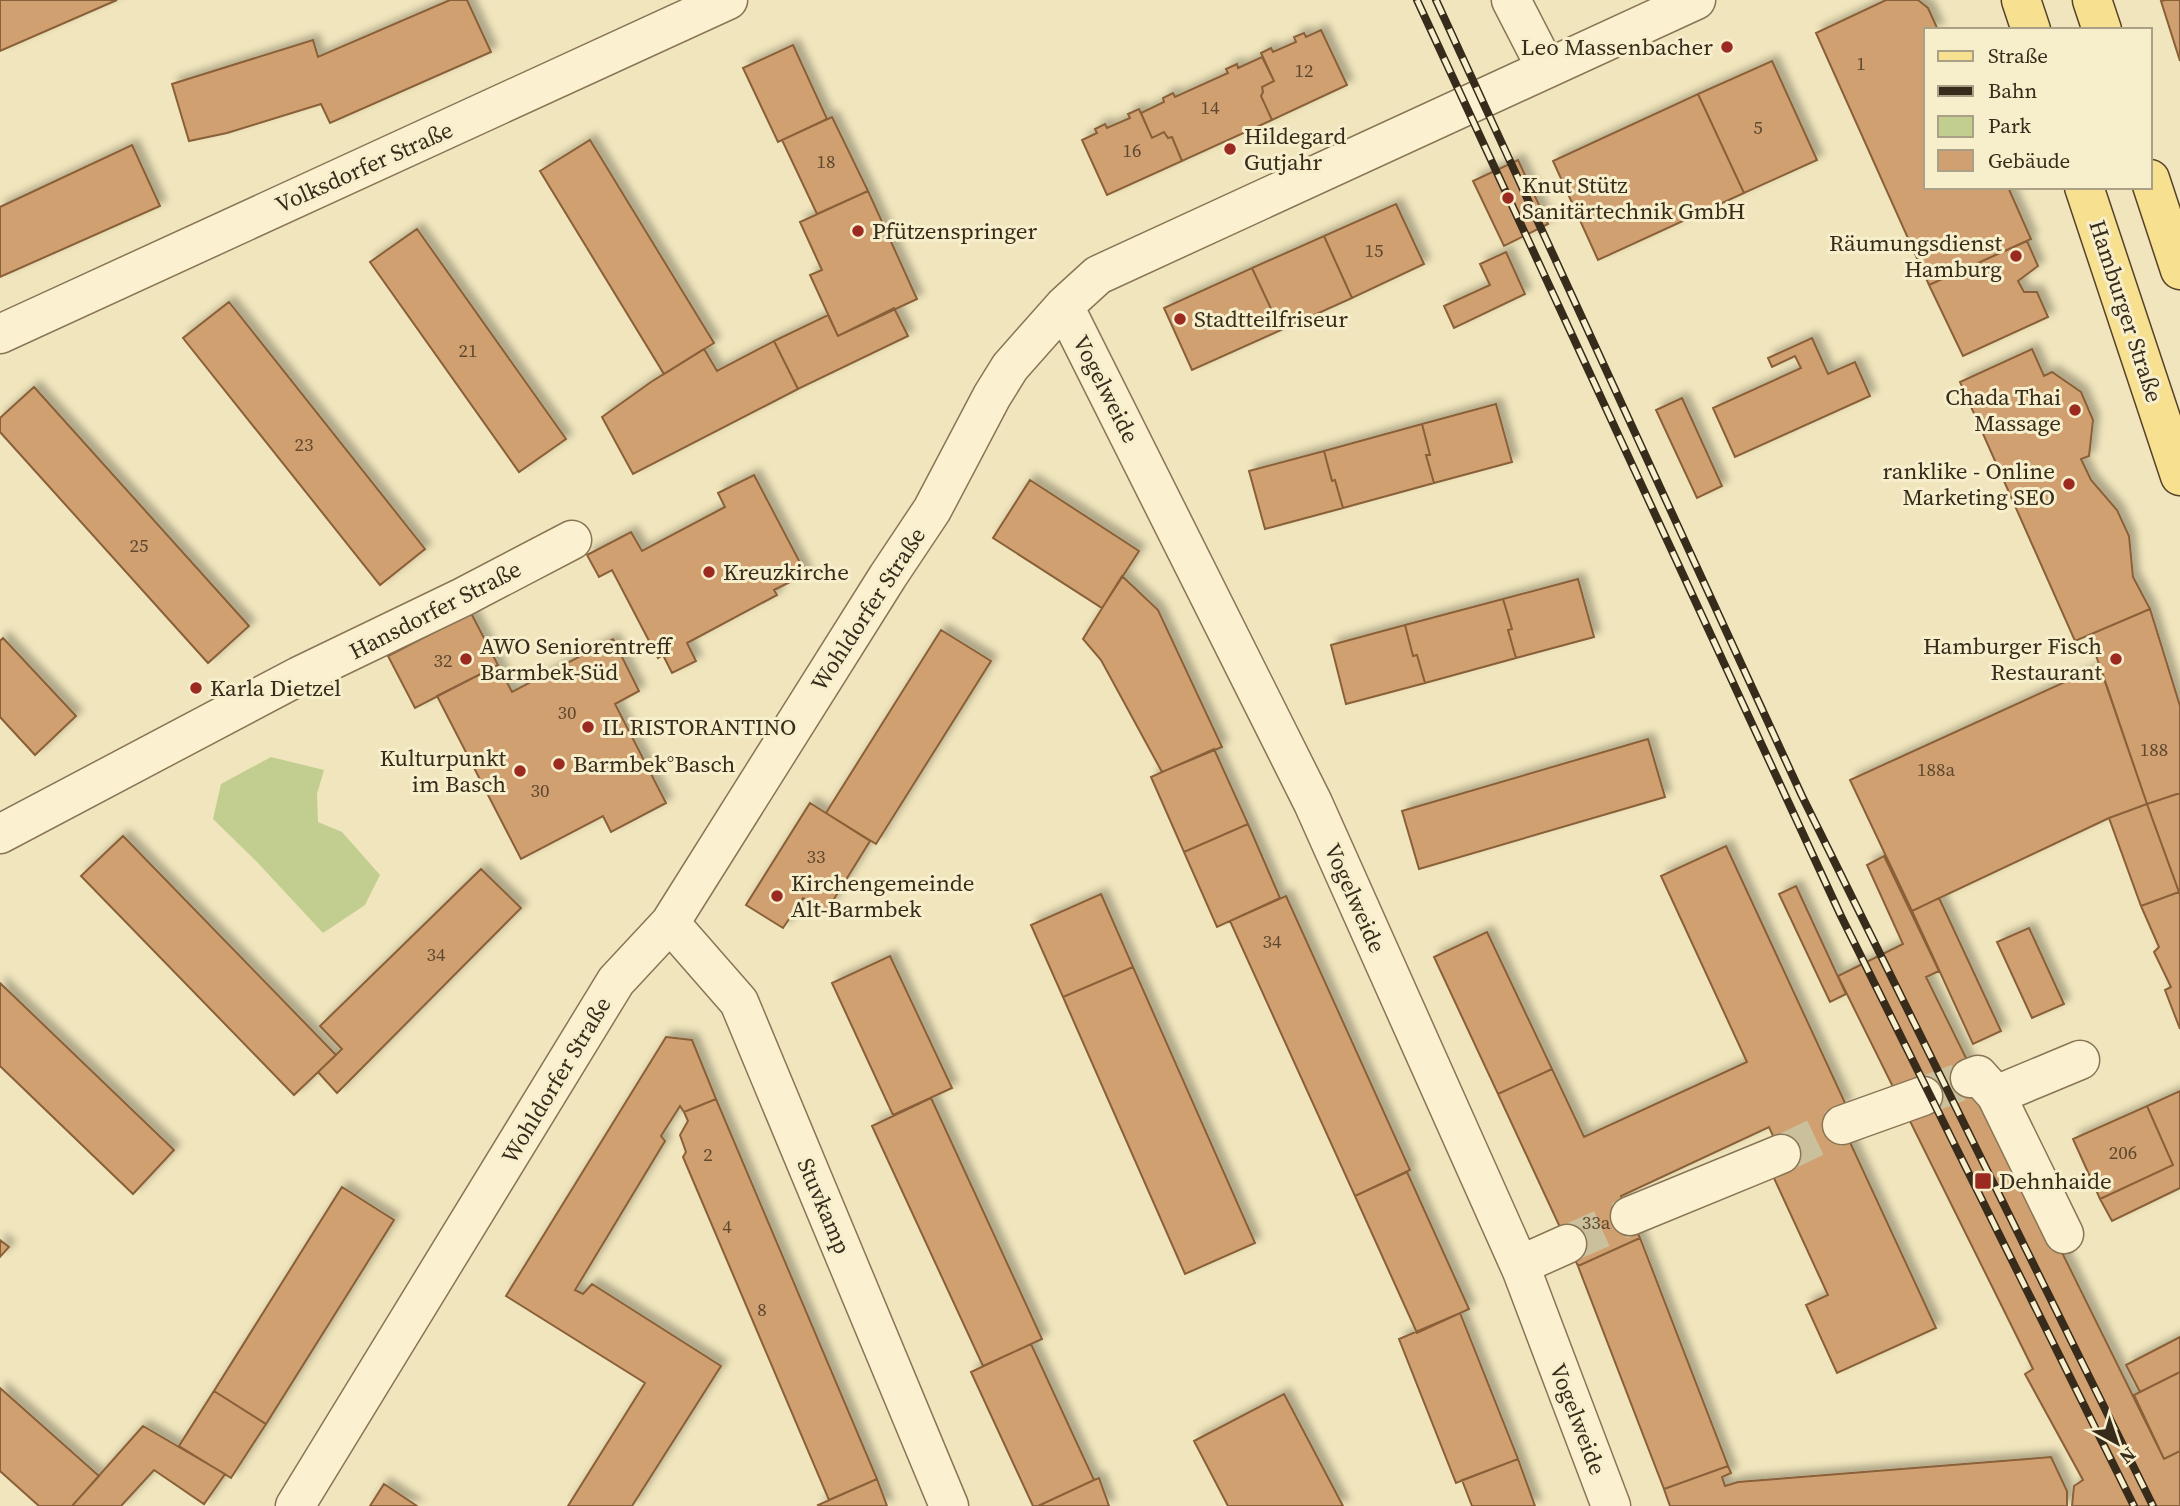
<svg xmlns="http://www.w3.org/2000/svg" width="2180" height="1506" font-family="'Source Serif 4',serif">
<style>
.green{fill:#c2ce90}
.building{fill:#d1a070;stroke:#896039;stroke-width:2;filter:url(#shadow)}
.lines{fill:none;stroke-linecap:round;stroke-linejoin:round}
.minor-tunnel{stroke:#cbc09c;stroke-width:38;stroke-dasharray:38 19;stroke-linecap:butt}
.minor-casing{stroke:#897555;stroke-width:41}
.major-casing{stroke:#56422a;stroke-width:41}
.minor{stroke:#fbf1d0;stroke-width:38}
.major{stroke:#f7e090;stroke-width:38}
.rail-casing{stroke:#372b1b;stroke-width:8}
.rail{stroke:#f7eecc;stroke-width:5;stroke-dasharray:16;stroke-linecap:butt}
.poi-dot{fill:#9b2b21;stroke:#f7eecc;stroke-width:2.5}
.labels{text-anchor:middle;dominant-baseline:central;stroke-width:6;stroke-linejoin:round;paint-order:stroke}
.number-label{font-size:19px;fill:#5e4830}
.poi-label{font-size:23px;fill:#372b1b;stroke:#f7eecc;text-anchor:start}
.street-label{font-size:23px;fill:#372b1b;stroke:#f7eecc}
</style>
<defs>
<filter id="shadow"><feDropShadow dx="6" dy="-6" stdDeviation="3.5" flood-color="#0004"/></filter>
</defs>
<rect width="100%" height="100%" fill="#f0e5bc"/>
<path class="green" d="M271,757L324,770L317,794L318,822L342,832L380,875L365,905L323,933L257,862L213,819L221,784Z"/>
<path class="building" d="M0,0H117L0,51Z
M450,0H467L491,52L330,123L321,104L227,133L189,141L172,84L313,40L318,57Z
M1886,0H1918L1928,8L1938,30H1926V187H2008L2031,239L1929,285L1816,33Z
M2166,0H2180V61L2161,1Z
M1321,30L1347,85L1272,120L1261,96L1263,92L1262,87L1274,81L1261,53L1271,48L1273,52L1296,42L1294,37L1304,33L1306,37Z
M793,45L827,119L778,142L743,68Z
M1262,57L1274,81L1262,87L1263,92L1261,96L1272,120L1182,161L1172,137L1168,138L1164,132L1152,138L1141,113L1164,102L1163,98L1173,93L1175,97L1228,73L1226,69L1237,64L1238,68Z
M1772,61L1817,160L1744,193L1698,94Z
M1698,94L1744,193L1598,260L1553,161Z
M1139,109L1152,138L1164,132L1168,138L1172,137L1182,161L1107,195L1082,140L1097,133L1095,129L1105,124L1107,128L1130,118L1128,114Z
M832,117L868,191L817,214L782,140Z
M590,140L714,343L664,374L540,171Z
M132,145L160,206L0,277V207Z
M1518,160L1548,224L1504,246L1473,181Z
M868,191L917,299L838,336L810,275L822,270L800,222Z
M1396,204L1424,264L1352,298L1324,236Z
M417,229L566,439L519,472L370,262Z
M1324,236L1352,298L1281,330L1252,268Z
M2027,241L2038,266L2018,281L2024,292H2037L2048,317L1963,356L1929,285Z
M1506,252L1525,294L1454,328L1444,306L1490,285L1480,264Z
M1252,268L1281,330L1192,370L1164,308Z
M229,302L425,549L380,585L183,338Z
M894,308L908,336L798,389L774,341L828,315L838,336Z
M1812,338L1828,374L1855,362L1870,396L1735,457L1713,408L1801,368L1795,356L1772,367L1768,358Z
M774,341L798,389L633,474L602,417L651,382L704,349L717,371Z
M2032,349L2044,376L2052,372L2081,392L2093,420L2089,456L2081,459L2091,480L2117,510L2129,536L2133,577L2150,609L2075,641L1960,382Z
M34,387L249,626L208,663L0,432V418Z
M1682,398L1722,486L1697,498L1656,410Z
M1496,404L1512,462L1434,483L1426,455H1430L1422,424Z
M1422,424L1430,455H1426L1434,483L1343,508L1335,480L1332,481L1324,451Z
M1324,451L1332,481L1335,480L1343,508L1265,529L1249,471Z
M754,475L806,574L774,590L777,595L687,643L696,661L672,673L663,655L658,658L612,570L599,577L587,555L631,532L642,551L725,507L718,493Z
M1030,480L1139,551L1102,608L993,538Z
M1122,576L1158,610L1222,747L1162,772L1101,660L1083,639Z
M1578,579L1594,637L1516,658L1508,630L1512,629L1503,599Z
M1503,599L1512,629L1508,630L1516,658L1425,683L1417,655L1413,656L1405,625Z
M2150,609L2180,706V793L2147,804L2089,635Z
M471,613L498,665L415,708L388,656Z
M1405,625L1413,656L1417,655L1425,683L1346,704L1331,645Z
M941,630L991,661L876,844L826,813Z
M3,638L76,716L35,755L0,717V641Z
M613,639L639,691L615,704L666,803L611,832L603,816L521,859L437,696L498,665L512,692Z
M2100,666L2147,804L2109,818L1912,911L1850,780Z
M1648,739L1665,797L1419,869L1402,811Z
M1214,749L1248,824L1184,852L1151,777Z
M2180,793V892H2179L2147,804Z
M810,803L870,841L826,912L803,898L783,928L746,905Z
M2147,804L2179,892L2141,906L2109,818Z
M1248,824L1280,898L1217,927L1184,852Z
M123,836L336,1055L294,1095L81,876Z
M1726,846L1846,1105L1835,1110L1936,1328L1837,1373L1806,1305L1828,1295L1773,1176L1788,1169L1769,1127L1621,1196L1640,1238L1578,1266L1498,1094L1552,1069L1584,1137L1747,1062L1661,876Z
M1884,856L1939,971L1926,977L2164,1459L2180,1451V1506H2072L2074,1486L2083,1480L2025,1374L2033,1369L1838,976L1903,944L1867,865Z
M481,869L521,908L337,1093L318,1072L342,1049L320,1026Z
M1796,886L1846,994L1830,1002L1779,894Z
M2179,892L2180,895V1029L2165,990L2171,987L2154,952L2159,947L2141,906Z
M1101,894L1133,967L1063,997L1031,925Z
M1286,896L1410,1170L1355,1196L1230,921Z
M1939,898L2001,1031L1973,1044L1912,911Z
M2029,928L2064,1004L2032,1018L1997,942Z
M1487,932L1552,1069L1498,1094L1434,957Z
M890,956L952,1088L893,1115L832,983Z
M1133,967L1255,1243L1185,1274L1063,997Z
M0,983L174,1150L133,1194L0,1066Z
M666,1037L692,1040L716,1099L684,1112L680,1106L661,1136L665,1141L575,1290L583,1294L592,1284L721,1366L632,1506H568L645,1383L506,1296Z
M2180,1091V1188L2112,1221L2100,1199L2173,1165L2147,1106Z
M931,1098L1042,1339L983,1366L872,1126Z
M716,1099L877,1479L829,1500L683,1157L686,1152L680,1135L688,1121L684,1112Z
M2147,1106L2173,1165L2100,1199L2073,1139Z
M1407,1172L1469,1309L1417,1333L1355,1196Z
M342,1187L394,1220L266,1424L214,1391Z
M1640,1238L1728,1466L1664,1489L1578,1266Z
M0,1240L9,1247L0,1257Z
M1460,1313L1518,1459L1456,1483L1399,1339Z
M2180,1337V1372L2140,1392L2126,1365Z
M1031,1344L1094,1480L1038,1506H1033L971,1372Z
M2180,1372V1451L2164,1459L2134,1395Z
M0,1388L99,1476L72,1506H39L0,1471Z
M214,1391L266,1424L231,1478L179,1446Z
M1284,1394L1343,1506H1228L1194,1441Z
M143,1426L225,1474L204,1504L154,1470L121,1506H72Z
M2051,1457L2067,1491V1506H1670L1664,1489L1728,1466L1731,1473L1722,1477L1725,1486L1738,1482Z
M1518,1459L1535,1506H1472L1462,1480Z
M1099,1478L1109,1506H1038L1094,1480Z
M877,1479L887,1506H819L818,1505Z
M384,1484L417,1506H370Z"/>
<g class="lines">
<path class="minor-tunnel" d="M1923,1096L1970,1078
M1781,1154L1842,1125
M1567,1244L1630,1216"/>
<defs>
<path id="minor" d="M1511,0L1546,68
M1064,306L1313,803L1522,1271L1611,1506
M0,334L728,0
M0,834L299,676L463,597L572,540
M670,923L739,1002L949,1506
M1970,1078L1978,1075L1996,1095L2064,1234
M1996,1095L2080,1060
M1842,1125L1923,1096
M1630,1216L1781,1154
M1520,1265L1567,1244
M295,1506L616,981L670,923L888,576L932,510L992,396L1010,367L1064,306L1098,275L1696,0"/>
<path id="major" d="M2021,0L2031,30
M2092,0L2102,30
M2150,179L2180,270
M2084,187L2180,476"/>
</defs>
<use href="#minor" class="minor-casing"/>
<use href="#major" class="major-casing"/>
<use href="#minor" class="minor"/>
<use href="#major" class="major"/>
<defs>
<path id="rail" d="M1417,0L1841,916L2134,1506
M1436,0L1802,796L2153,1506"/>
</defs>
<use href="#rail" class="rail-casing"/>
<use href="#rail" class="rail"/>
</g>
<g class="poi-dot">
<circle cx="1727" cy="47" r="7"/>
<circle cx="1230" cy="149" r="7"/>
<circle cx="1508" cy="198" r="7"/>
<circle cx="858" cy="231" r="7"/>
<circle cx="2016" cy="256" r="7"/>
<circle cx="1180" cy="319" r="7"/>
<circle cx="2075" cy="410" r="7"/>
<circle cx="2069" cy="484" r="7"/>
<circle cx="709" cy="572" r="7"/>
<circle cx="466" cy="659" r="7"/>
<circle cx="2116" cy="659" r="7"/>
<circle cx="196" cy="688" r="7"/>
<circle cx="588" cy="727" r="7"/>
<circle cx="559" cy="764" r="7"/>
<circle cx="520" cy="771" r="7"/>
<circle cx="777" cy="896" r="7"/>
<rect x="1974" y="1172" width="18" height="18" rx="3.5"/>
</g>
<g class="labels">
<g class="number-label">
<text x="1861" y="63">1</text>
<text x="1304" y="70">12</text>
<text x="1210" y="107">14</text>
<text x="1758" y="127">5</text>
<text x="1132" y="150">16</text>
<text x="826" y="161">18</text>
<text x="1374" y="250">15</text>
<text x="468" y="350">21</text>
<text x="304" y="444">23</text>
<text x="139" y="545">25</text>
<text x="443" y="660">32</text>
<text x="567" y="712">30</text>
<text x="2154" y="749">188</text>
<text x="1936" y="769">188a</text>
<text x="540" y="790">30</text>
<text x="816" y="856">33</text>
<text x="1272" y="941">34</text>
<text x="436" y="954">34</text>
<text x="2123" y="1152">206</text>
<text x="708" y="1154">2</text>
<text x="1596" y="1222">33a</text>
<text x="727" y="1226">4</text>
<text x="762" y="1309">8</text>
</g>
<g class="poi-label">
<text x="1713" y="47" text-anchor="end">Leo Massenbacher</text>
<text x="1244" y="136">Hildegard<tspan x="1244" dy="26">Gutjahr</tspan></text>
<text x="1522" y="185">Knut Stütz<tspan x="1522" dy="26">Sanitärtechnik GmbH</tspan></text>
<text x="872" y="231">Pfützenspringer</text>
<text x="2002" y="243" text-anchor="end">Räumungsdienst<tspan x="2002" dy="26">Hamburg</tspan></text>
<text x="1194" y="319">Stadtteilfriseur</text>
<text x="2061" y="397" text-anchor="end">Chada Thai<tspan x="2061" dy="26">Massage</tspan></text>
<text x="2055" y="471" text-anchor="end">ranklike - Online<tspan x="2055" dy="26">Marketing SEO</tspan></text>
<text x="723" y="572">Kreuzkirche</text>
<text x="480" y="646">AWO Seniorentreff<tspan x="480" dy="26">Barmbek-Süd</tspan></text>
<text x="2102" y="646" text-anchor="end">Hamburger Fisch<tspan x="2102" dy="26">Restaurant</tspan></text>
<text x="210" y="688">Karla Dietzel</text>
<text x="602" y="727">IL RISTORANTINO</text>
<text x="506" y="758" text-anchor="end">Kulturpunkt<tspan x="506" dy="26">im Basch</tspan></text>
<text x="573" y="764">Barmbek°Basch</text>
<text x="791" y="883">Kirchengemeinde<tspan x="791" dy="26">Alt-Barmbek</tspan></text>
<text x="1999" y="1181">Dehnhaide</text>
</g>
<g class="street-label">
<text transform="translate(364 167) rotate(-24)">Volksdorfer Straße</text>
<text transform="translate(2126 311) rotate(72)">Hamburger Straße</text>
<text transform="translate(1106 389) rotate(63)">Vogelweide</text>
<text transform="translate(868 609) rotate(-57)">Wohldorfer Straße</text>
<text transform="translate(435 610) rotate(-27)">Hansdorfer Straße</text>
<text transform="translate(1355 898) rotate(66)">Vogelweide</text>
<text transform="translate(556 1080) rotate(-59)">Wohldorfer Straße</text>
<text transform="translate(824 1206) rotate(67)">Stuvkamp</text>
<text transform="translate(1578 1419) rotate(69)">Vogelweide</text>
</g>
</g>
<rect x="1924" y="28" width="228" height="161" fill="#f7eecc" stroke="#aaa085" stroke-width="2"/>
<rect x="1938" y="51" width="35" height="10" fill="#f7e090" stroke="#aaa085" stroke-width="2"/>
<text x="1988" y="63" font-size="21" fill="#372b1b">Straße</text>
<rect x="1938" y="86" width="35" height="10" fill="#372b1b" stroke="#aaa085" stroke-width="2"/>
<text x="1988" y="98" font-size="21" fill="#372b1b">Bahn</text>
<rect x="1938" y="116" width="35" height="21" fill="#c2ce90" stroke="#aaa085" stroke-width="2"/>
<text x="1988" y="133" font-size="21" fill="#372b1b">Park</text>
<rect x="1938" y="150" width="35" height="21" fill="#d1a070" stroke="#aaa085" stroke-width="2"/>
<text x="1988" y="168" font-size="21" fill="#372b1b">Gebäude</text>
<g transform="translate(2117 1443) rotate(140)" stroke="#f7eecc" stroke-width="5" paint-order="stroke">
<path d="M0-5L12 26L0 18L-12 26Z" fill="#372b1b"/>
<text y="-10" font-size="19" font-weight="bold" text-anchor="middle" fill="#372b1b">N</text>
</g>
</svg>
